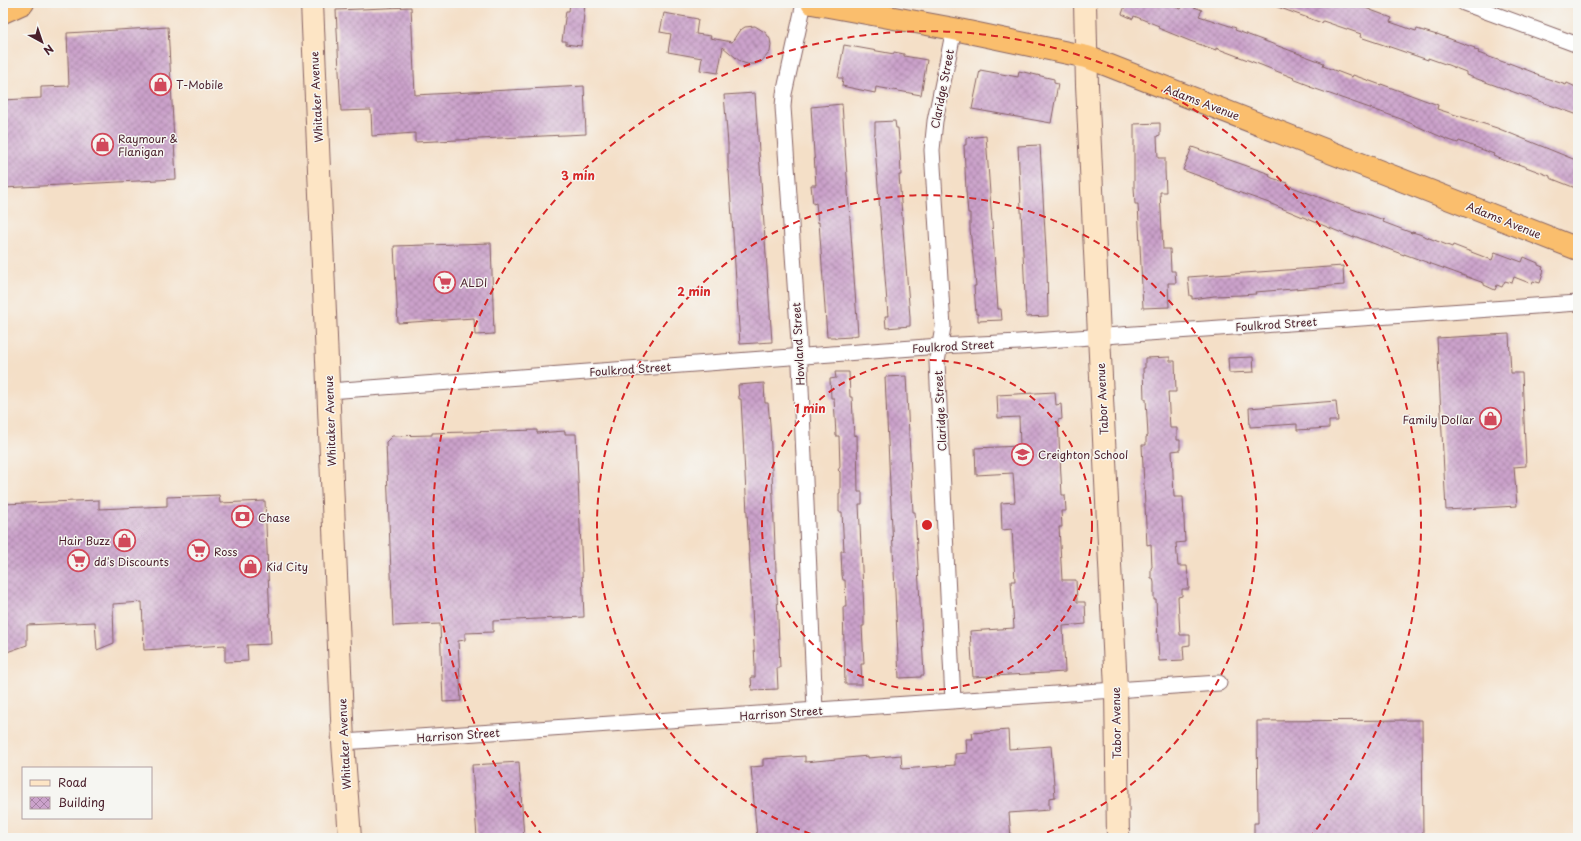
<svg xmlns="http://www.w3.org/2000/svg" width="1581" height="841" font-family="'Playpen Sans',sans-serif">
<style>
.building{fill:url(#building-cross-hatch)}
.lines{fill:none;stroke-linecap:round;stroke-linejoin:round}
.street-casing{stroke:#866262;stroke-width:17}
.secondary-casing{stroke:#866262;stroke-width:24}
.highway-casing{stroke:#866262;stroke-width:24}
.street{stroke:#fff;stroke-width:15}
.secondary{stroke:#fde5c5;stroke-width:22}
.highway{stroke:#fabe6d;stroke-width:22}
.ring{fill:none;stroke:#d62828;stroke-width:2;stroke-dasharray:7 5}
.labels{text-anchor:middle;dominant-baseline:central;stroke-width:3;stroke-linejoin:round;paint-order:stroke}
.poi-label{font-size:11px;fill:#4a1f2b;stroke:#f6f6f2;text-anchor:start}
.street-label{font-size:11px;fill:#4a1f2b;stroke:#f6f6f2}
.centre{fill:#d62828;stroke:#f6f6f2;stroke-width:2}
.ring-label{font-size:12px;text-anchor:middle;font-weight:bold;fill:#d62828;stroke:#f6f6f2;stroke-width:3;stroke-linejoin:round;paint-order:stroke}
</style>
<defs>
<pattern id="building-cross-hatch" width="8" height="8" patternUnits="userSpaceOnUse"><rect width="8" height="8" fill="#cba2cb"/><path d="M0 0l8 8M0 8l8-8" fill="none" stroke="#a783a5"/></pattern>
</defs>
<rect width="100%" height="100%" fill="#f6f6f2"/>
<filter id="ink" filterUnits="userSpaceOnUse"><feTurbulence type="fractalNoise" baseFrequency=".025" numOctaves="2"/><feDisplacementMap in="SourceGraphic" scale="8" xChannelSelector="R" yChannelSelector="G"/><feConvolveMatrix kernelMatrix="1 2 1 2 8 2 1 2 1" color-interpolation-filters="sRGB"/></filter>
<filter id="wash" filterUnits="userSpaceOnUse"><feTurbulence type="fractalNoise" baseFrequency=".012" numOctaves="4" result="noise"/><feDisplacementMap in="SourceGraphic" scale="16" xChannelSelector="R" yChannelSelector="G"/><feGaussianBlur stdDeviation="0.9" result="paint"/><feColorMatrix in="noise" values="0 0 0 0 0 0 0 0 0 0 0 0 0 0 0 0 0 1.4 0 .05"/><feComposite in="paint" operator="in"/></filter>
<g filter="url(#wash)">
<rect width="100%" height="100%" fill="#f4dfc7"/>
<g id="blocks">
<path class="building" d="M570,3H585L581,46L566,44V41H562L566,11H569Z
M1126,3H1166L1181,9L1184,3L1202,10L1199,16L1236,28L1235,30L1324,63L1323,66L1352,77L1353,75L1381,85V84L1438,105L1437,109L1497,128L1578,161V189L1550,178V176L1518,164V165L1506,161L1493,156L1494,154L1459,141L1458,143L1446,139L1401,119L1310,87L1311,86L1293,79L1294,78L1261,65L1216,48V50L1190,41L1158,28L1159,26L1134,16L1133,19L1122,14Z
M1272,3H1352L1392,18L1390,22L1416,31L1417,29L1437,35V34L1453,40L1475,48L1474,50L1479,51L1478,53L1509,64V63L1535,73L1534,74L1566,85L1567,83L1578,88V115L1466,75V72L1448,65L1428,58V60L1390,47L1360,37L1361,34L1323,21L1322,23L1272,5Z
M411,7L415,95L584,86L586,134L415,142V133L372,136L371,110L341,111L336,10Z
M664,13L698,19L696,34L711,36L710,38L732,42L739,31L745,27L755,26L766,33L770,39L771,45L770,52L761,62L755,64H747L741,62L723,47L718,73L700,70L702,58L668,52L671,34L660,32Z
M168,27L176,179L3,188V100L41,98V87L69,86L67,33Z
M844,45L894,54V52L904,54V56L927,60L921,95L876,87L875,93L842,86L843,78H838Z
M980,70L1018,77L1019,71L1054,79V83L1058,84L1051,123L972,109Z
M755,93L772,342L740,344L729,171L728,170V144L724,95Z
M842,104L858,335L851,336V337L835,338V337H827L819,222L818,223L816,203L813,204L811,185H816L811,107Z
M895,121L896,128H898L900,152L901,175H899L902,216L910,317V326L886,328L885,316H888L874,134H875V122Z
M1160,123V135L1157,136L1158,158H1165V170L1166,192H1160L1163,249H1170L1171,271H1175L1176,283H1168L1169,307L1143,308L1138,204H1135L1134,187V124Z
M986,136L998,309H1001L1002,320L978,321V314H976L974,286H976L970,229V213H968L966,191L964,145H966V138Z
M1040,145L1047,267L1048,316L1026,317L1018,146Z
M1192,147L1250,167L1270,174L1269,176L1272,178L1288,183L1287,185L1329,201L1384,220L1383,222L1412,233V232L1419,234L1452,247L1453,245L1492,260L1495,252L1522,262L1524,257L1538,263V265L1543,267L1542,269L1544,271L1540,283L1533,281L1532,284L1514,277L1512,283L1505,281L1502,287L1497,285L1495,290L1484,285V283L1404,254V255L1354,236V238L1269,203L1218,185V183L1183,170Z
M491,243L494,334L475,335L474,318L398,323L394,246Z
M1343,266L1344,285L1255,292L1256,294L1241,295L1214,296L1192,299V296H1190L1188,277Z
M1509,334L1511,373H1522L1526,466L1514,467L1517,506L1446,510L1437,338Z
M1170,357V361H1175L1176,392H1168L1170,428H1177V440H1180V450L1172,451L1174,497H1183L1185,542L1176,543L1178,566H1187L1189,589H1182V596L1178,597L1180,635H1190V645L1183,646L1184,660L1159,661L1156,600H1154V583L1153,578H1151V568L1152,567L1151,544L1147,545L1142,445H1146V437L1148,436L1146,399H1144L1143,368H1145V358Z
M1253,357L1254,372L1229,373L1228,358Z
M835,372H849L850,397H852L854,436L857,435L858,492H862V504H859L864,612V626H862L864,664H861L862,684H845L843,607H846L845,580H843L842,575L841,551H844L842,512H839V493H840V472L838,470L840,467L839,436H836L834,398H831L830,379L836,378Z
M906,376L913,512H915L924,675H921V677L899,678L885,377Z
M764,383L765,403H768L770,424L780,668H777L778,689L752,690L751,677H755V665L741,399H739L738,385Z
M1055,392L1056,405L1061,404L1062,419L1058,420L1062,495H1065L1066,511H1061L1062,527H1059L1062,580H1076L1077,602H1085L1086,624L1063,626L1065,672L973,677L970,631L1014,628L1011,581H1015L1012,529L1002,530L1001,503L1015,502L1013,473L976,475L975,448L1020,446L1019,417L998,418L997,395Z
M1336,401L1338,421H1329V428L1297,430V424L1250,427L1249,408Z
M537,430V433L565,431V434H576L584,617L493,621V632L465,633V640L458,641L461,701L443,702L440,624L393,626L386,442L392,436L432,435V433Z
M219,495L220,503L265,501L271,644L247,645L248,661L225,662V645L144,650L142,602L113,604L114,643L97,650L95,622L27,625V645L7,652L6,626L3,627V504L99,500V509L167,506V497Z
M1422,720L1423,838H1258V835H1254V823H1258L1257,721Z
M1008,730L1009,749L1051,746L1055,797L1049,798V810L1009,813L1011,838H757L751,767L763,766V759L805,756V762L868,756V758L901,755L902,769L955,765V754L967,753L966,739H973L972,733Z
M519,762L524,838H477L472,765Z"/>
</g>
</g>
<g filter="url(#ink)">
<use href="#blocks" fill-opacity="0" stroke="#866262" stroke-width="1"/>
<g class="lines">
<defs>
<path id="street" d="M804,3L784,94L783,107L799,342L815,710
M1464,3L1578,45
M329,391L940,346L1019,342L1578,303
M953,701L937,362L943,327L932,150L935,121L954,29
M343,742L1219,683"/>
<path id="secondary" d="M312,3L343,742L350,838
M1085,3L1087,85L1116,689L1118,838"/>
<path id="highway" d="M812,3L954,29L1087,57L1578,249
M3,12L23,3"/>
</defs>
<use href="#street" class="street-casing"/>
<use href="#secondary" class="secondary-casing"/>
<use href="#highway" class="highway-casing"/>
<use href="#street" class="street"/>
<use href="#secondary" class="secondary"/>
<use href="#highway" class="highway"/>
</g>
</g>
<g class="ring">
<circle cx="927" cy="525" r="165"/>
<path d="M822 838A330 330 0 1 1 1032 838"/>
<path d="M543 836A494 494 0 1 1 1311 836"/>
</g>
<defs>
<symbol id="shop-ring" viewBox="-11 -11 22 22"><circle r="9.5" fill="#f6f6f2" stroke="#d1495b" stroke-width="1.5"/><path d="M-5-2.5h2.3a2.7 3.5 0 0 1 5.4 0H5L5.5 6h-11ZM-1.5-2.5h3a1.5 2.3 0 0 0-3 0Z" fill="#d1495b"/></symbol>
<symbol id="supermarket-ring" viewBox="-11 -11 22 22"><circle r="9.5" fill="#f6f6f2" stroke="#d1495b" stroke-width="1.5"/><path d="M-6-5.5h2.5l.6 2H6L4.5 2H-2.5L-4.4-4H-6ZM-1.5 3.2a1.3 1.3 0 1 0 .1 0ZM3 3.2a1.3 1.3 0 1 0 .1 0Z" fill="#d1495b"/></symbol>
<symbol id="school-ring" viewBox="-11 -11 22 22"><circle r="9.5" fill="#f6f6f2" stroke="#d1495b" stroke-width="1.5"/><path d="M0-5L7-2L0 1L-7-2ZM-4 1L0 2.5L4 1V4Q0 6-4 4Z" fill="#d1495b"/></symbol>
<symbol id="bank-ring" viewBox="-11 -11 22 22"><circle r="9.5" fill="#f6f6f2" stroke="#d1495b" stroke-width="1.5"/><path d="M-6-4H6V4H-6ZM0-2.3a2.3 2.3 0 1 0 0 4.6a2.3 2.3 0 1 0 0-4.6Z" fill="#d1495b"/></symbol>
</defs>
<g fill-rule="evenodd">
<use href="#shop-ring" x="148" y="72" width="25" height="25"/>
<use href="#shop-ring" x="90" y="132" width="25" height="25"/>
<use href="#supermarket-ring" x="432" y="270" width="25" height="25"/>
<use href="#shop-ring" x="1478" y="406" width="25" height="25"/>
<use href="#school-ring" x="1010" y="442" width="25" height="25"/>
<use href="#bank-ring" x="230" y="504" width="25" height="25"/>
<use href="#shop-ring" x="112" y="528" width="25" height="25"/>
<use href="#supermarket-ring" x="186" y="538" width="25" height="25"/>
<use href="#supermarket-ring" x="66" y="548" width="25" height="25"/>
<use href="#shop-ring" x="238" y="554" width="25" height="25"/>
</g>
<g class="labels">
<g class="poi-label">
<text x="176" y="84">T-Mobile</text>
<text x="118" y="138">Raymour &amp;<tspan x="118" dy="13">Flanigan</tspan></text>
<text x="460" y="282">ALDI</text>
<text x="1474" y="419" text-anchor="end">Family Dollar</text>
<text x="1038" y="454">Creighton School</text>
<text x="258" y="517">Chase</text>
<text x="110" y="540" text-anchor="end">Hair Buzz</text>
<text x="214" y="551">Ross</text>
<text x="94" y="561">dd's Discounts</text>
<text x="266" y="566">Kid City</text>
</g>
<g class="street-label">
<text transform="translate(942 89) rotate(-79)">Claridge Street</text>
<text transform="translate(316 97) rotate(-93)">Whitaker Avenue</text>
<text transform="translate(1202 102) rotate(21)">Adams Avenue</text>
<text transform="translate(1504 220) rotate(22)">Adams Avenue</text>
<text transform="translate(1276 324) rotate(-4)">Foulkrod Street</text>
<text transform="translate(798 344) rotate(-93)">Howland Street</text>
<text transform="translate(953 346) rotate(-3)">Foulkrod Street</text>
<text transform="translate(630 369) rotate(-4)">Foulkrod Street</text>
<text transform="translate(1102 399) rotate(-93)">Tabor Avenue</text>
<text transform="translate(940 411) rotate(-93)">Claridge Street</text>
<text transform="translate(330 421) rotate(-92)">Whitaker Avenue</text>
<text transform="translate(781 713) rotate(-4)">Harrison Street</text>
<text transform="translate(1116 723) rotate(-91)">Tabor Avenue</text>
<text transform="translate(458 735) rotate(-4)">Harrison Street</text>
<text transform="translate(344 744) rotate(-93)">Whitaker Avenue</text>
</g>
</g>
<circle cx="927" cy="525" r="6" class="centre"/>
<g class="ring-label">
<text x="578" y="180">3 min</text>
<text x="694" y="296">2 min</text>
<text x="810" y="413">1 min</text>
</g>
<rect width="1581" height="841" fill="none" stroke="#f6f6f2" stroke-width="16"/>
<rect x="22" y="767" width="130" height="52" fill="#f6f6f2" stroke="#b1a0a2"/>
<rect x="30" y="780" width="20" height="6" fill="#fde5c5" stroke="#b1a0a2"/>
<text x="58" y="787" font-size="12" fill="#4a1f2b">Road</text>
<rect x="30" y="797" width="20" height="12" fill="url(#building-cross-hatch)" stroke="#b1a0a2"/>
<text x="58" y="807" font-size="12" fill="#4a1f2b">Building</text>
<g transform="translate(42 42) rotate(140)" stroke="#f6f6f2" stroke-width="3" paint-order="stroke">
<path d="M0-3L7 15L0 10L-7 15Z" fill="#4a1f2b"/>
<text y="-6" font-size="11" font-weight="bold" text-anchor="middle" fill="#4a1f2b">N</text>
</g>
</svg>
